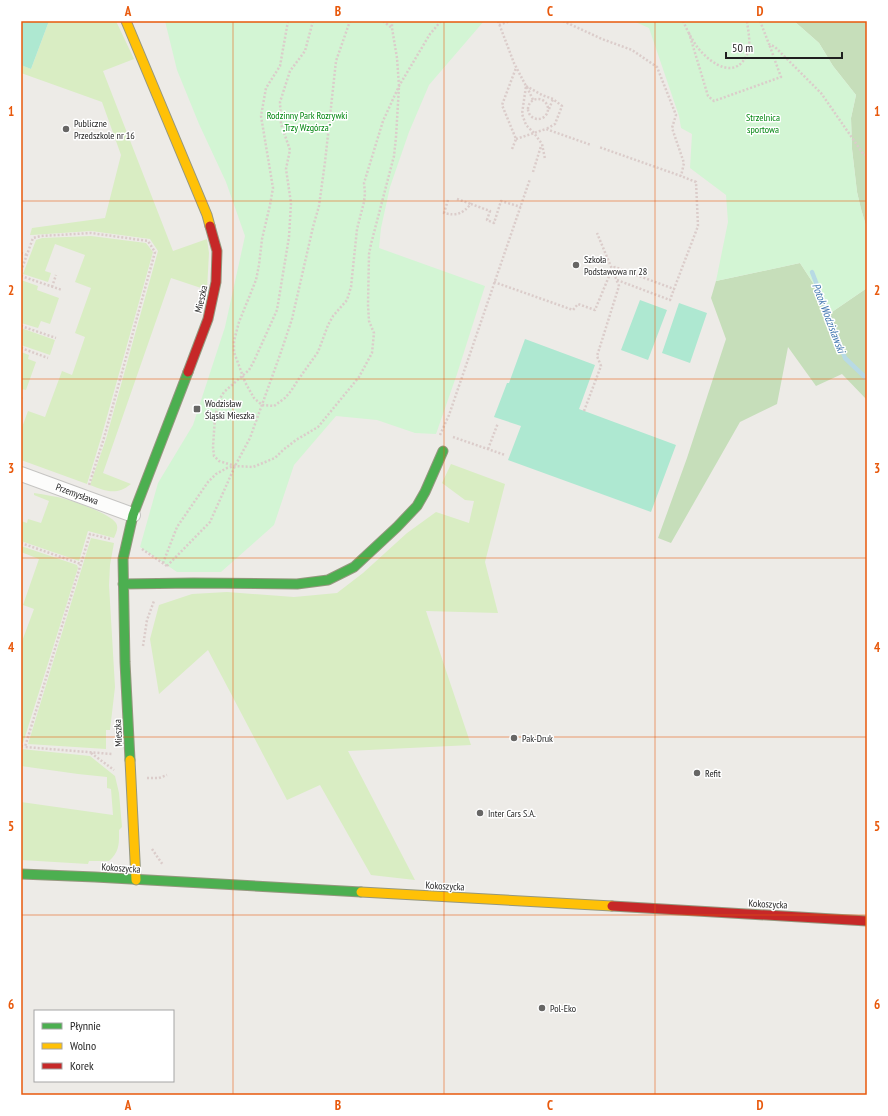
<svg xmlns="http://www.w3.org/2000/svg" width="888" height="1116" font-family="'PT Sans Narrow',sans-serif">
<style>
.grass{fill:#d9edc3}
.forest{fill:#c6deba}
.park{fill:#d3f5d4}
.pitch{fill:#aee8d1}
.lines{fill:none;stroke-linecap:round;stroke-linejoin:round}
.stream{stroke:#b8dae4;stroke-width:4.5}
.street-casing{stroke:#c6c5c3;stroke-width:16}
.fast-casing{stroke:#95977e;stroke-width:11}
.slow-casing{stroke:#95977e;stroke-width:11}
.jam-casing{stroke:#95977e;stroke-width:11}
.path{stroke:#dbccca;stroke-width:2.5;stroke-dasharray:2 2;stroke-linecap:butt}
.street{stroke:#fcfcfb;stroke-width:14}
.fast{stroke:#4caf50;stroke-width:9}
.slow{stroke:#ffc107;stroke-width:9}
.jam{stroke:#c62828;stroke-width:9}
.grid{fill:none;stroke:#e8590c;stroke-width:1;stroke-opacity:0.55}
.poi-dot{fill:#676665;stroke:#fff;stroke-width:1.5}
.labels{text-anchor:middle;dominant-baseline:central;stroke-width:3;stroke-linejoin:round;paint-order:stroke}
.park-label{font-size:10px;fill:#028710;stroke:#fff}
.poi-label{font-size:10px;fill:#1f1f1f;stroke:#fff;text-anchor:start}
.street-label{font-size:10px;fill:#1f1f1f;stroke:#fff}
.water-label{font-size:11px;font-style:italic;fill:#4075af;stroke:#fff}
.neatline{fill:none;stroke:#e8590c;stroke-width:1.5}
.grid-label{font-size:13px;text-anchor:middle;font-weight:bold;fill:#e8590c}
</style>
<rect width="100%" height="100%" fill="#edebe7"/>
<path class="grass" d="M49,21H116L134,59L103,71L173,251L207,239L209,253L207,290L171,278L103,473L131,484C116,496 106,491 90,485L106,439L158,251L150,239L91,231L32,235H30L32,228L105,218L121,155L102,102L21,73V65L31,69Z
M91,236L146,243L153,252L101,438L87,484L21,460V430L28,411L45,417L62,371L72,375L85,337L75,333L91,288L75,282L85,255L55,244L45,271L51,273L48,282L23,274L36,240L42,238Z
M21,280L38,286L37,290L59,298L50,324L41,321L38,328L21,323Z
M21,328L55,340L50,355L21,345Z
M21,352L29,355L28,359L36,362L26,390L21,389Z
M451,464L505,484L485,562L498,613L426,611L471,745L348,751L415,880L371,875L320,785L287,800L208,650L159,694L150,639L159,605L192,594L227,592L294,597L337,593L363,573L407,533L436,512L469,523L474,501L465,500L442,483Z
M34,493C45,495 55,496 65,499C77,502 110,514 116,523C119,528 116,533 114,538L88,531L79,561L21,541V521L27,523L28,519L41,523L49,501L34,495Z
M91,538L114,543L110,565L109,585L115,687L110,730H106V749L28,744Z
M21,546L77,565L78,568L23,743H21V644L34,609L23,605L39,559L21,552Z
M21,749L90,756L115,776L119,793L122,827L119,830C119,843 120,851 109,861H89L88,864L21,860V802L113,815L111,789L107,788V777L78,774L21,766Z"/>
<path class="forest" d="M794,21H867V229L861,209L857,192L852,149L851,118L856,95L833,66L819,43Z
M800,263L832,312L867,288V400L842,374L816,386L788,347L777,404L740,422L671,543L658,538L687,458L726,339L711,298L716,281Z"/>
<path class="park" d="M165,21H484L429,85L409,132L390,187L381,228L379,248L485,286L457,374L436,434L415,433L377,420L336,416L294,465L274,525L221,572H177L140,547L158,483L193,425L225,327L245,236L226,182L199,124L177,70Z
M633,21H794L819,43L833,66L856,95L851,118L852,149L857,192L861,209L867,229V288L832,312L800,263L716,281L728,222L726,195L690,168L692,134L681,128L679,116L649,28Z"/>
<path class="pitch" d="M21,21H49L31,69L21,65Z
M640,300L667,310L648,360L621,350Z
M679,303L707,313L690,363L662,353Z
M525,339L595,365L579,409L676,445L651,512L508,460L521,426L494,417L507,383H509Z"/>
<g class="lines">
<path class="stream" d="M812,272L845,358L867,379"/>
<defs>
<path id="street" d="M21,474L133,515"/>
<path id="fast" d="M123,584L193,583L297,584L328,580L354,567L397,527L417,506L425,492L443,451
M130,760L125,662L123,559L133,515L188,372
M21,874L95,877L361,892"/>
<path id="slow" d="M126,21L207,215L210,226
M130,760L136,880
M361,892L612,906"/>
<path id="jam" d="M188,372L208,319L216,282L217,251L210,226
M612,906L867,921"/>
</defs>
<use href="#street" class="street-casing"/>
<use href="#fast" class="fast-casing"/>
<use href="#slow" class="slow-casing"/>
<use href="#jam" class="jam-casing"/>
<path class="path" d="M288,21L280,66L266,88L261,116L273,188L270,205L262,239L259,265L256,280L239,322L234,341V352L245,382L254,398L262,405L274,406L285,398L291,391L298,380L318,352L328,325L333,316L347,300L351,287L357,229L364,202L365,193L364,183L383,121L399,86L430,34L441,21
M313,21L305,51L290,71L280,102L281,124L290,150L286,169L291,203L289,237L277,310L254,361L249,370L224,392L219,400L215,417L213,447L214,456L219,461L235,466L253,467L275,458L283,450L296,440L318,427L359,377L372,353L374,333L369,321L368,305L369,254L371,244L394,156L396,137L399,86L397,58L392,28V21
M383,21L392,28
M498,21L514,63L526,86L522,114L526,125L534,133L542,144L545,159
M563,21L602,39L632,50L657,67L676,115L672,128L684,163L681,176
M683,21C687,30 692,40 698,48C712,65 737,81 748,52C751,43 748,30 747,21
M760,21L769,44L775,47L821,93L864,155L867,154
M499,25L510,21
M689,33L708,96L714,101L781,77L769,44
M526,86L542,95L553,99L562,106L555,124L546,129
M527,87L533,100
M528 109a10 10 0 1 1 20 0a10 10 0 1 1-20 0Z
M549,109L553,99
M516,139L546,129L591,145
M512,149L516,139L502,105L516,68
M533,172L541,146
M457,199L471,204
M448,200L444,213C457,216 462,214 471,204L490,211L487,220L494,223L501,201L521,207
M21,253L27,255
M21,271L33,238L41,236L91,233L148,241L155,252L104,438L89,485
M21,276L62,290
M617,280L670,300L674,289
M494,282L573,310L578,304L595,310L612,269L615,267L674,289L698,226L696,182L681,176L599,147
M52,287L56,275
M21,326L56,338
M21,348L48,358
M21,398L22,399
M584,411L601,366L597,356L619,286L597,233
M440,435L449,415L530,179
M453,437L505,455
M488,449L498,423
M110,539L90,534L25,747L112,754
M21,543L81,564
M142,549L167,566
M163,563L177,527L208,482L216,474L227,468L235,466
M167,566L210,522L235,466L250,438L281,352L292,319L313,227L319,206L325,162L336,61L350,21
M143,646L147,620L154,601
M21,746L25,747
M91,753L114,770
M147,778H159L167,775
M152,849L163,865"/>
<use href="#street" class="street"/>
<use href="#fast" class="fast"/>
<use href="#slow" class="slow"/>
<use href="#jam" class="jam"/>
</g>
<path class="grid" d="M233,21V1095M444,21V1095M655,21V1095M21,201H867M21,379H867M21,558H867M21,737H867M21,915H867"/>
<g class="poi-dot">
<circle cx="66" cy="129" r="4"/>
<circle cx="576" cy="265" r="4"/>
<rect x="193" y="405" width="8" height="8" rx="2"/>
<circle cx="514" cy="738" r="4"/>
<circle cx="697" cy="773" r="4"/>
<circle cx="480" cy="813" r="4"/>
<circle cx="542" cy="1008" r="4"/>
</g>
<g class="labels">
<g class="park-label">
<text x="307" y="115">Rodzinny Park Rozrywki<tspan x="307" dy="12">„Trzy Wzgórza”</tspan></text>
<text x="763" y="117">Strzelnica<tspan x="763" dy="12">sportowa</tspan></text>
</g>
<g class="poi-label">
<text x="74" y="123">Publiczne<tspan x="74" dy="12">Przedszkole nr 16</tspan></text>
<text x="584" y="259">Szkoła<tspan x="584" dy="12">Podstawowa nr 28</tspan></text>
<text x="205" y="403">Wodzisław<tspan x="205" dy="12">Śląski Mieszka</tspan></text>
<text x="522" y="738">Pak-Druk</text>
<text x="705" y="773">Refit</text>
<text x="488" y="813">Inter Cars S.A.</text>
<text x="550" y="1008">Pol-Eko</text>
</g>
<g class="street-label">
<text transform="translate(201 299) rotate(-77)">Mieszka</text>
<text transform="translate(77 494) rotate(20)">Przemysława</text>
<text transform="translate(118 733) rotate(-93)">Mieszka</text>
<text transform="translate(121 868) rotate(4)">Kokoszycka</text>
<text transform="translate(445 886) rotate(3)">Kokoszycka</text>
<text transform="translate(768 904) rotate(3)">Kokoszycka</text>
</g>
<g class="water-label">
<text transform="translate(829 318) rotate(69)">Potok Wodzisławski</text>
</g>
</g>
<rect width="888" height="1116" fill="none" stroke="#ffffff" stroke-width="44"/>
<rect x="34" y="1010" width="140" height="72" fill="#ffffff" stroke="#a5a5a5"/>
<rect x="42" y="1023" width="20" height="6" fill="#4caf50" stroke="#a5a5a5"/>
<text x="70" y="1030" font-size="12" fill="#1f1f1f">Płynnie</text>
<rect x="42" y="1043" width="20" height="6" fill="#ffc107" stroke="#a5a5a5"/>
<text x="70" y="1050" font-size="12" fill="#1f1f1f">Wolno</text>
<rect x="42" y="1063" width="20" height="6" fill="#c62828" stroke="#a5a5a5"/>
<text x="70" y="1070" font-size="12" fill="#1f1f1f">Korek</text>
<path d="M726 52v6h116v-6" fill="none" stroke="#1f1f1f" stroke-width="2"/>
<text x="732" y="52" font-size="12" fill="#1f1f1f" stroke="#ffffff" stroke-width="3" paint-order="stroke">50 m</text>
<rect x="22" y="22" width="844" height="1072" class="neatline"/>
<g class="grid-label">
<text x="128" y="16">A</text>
<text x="338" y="16">B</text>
<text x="550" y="16">C</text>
<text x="760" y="16">D</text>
<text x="11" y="116">1</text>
<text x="877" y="116">1</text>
<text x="11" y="295">2</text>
<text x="877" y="295">2</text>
<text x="11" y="473">3</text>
<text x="877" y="473">3</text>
<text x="11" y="652">4</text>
<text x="877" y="652">4</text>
<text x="11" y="831">5</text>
<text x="877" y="831">5</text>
<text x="11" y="1009">6</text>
<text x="877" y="1009">6</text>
<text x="128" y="1110">A</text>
<text x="338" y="1110">B</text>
<text x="550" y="1110">C</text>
<text x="760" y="1110">D</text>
</g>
</svg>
